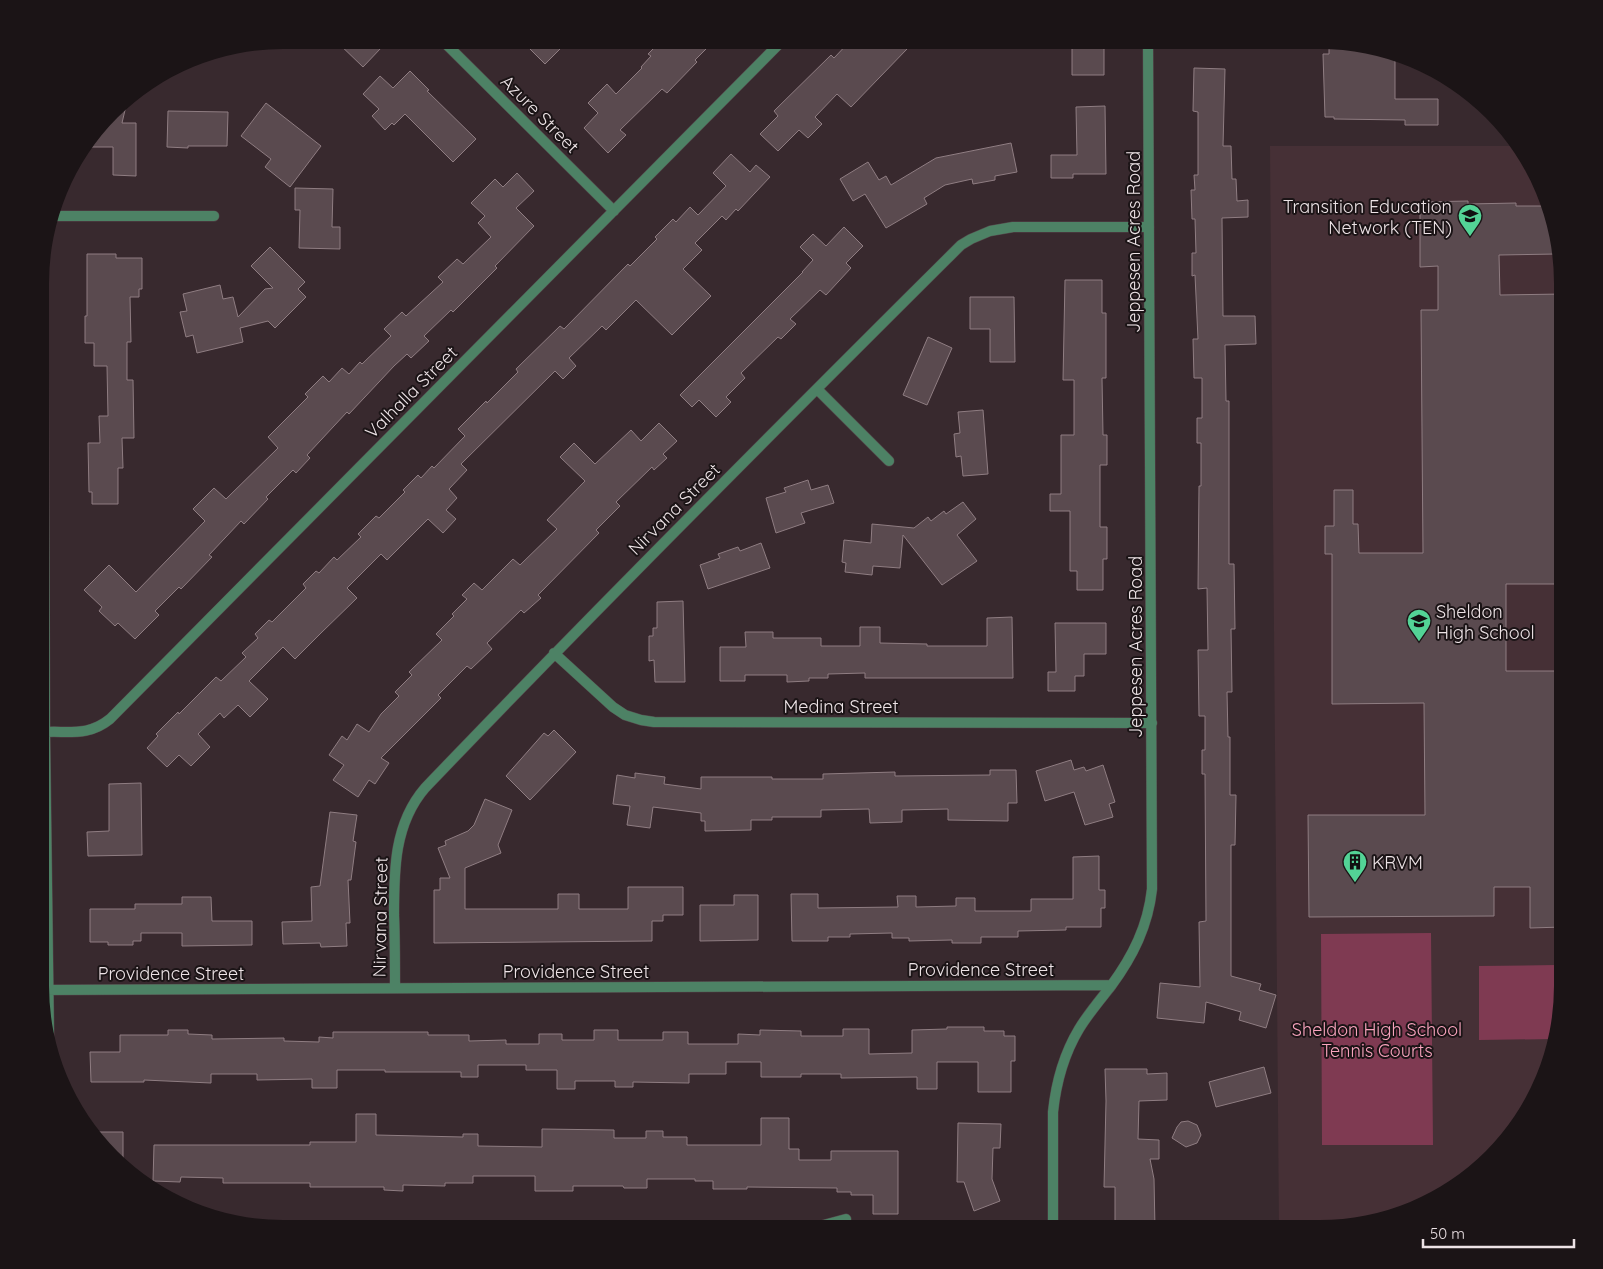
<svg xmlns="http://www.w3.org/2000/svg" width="1603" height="1269" font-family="Quicksand,sans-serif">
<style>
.built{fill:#463036}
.green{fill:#7f3a52}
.building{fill:#5a4a4f;stroke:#8f7d82}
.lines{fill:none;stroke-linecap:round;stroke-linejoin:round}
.minor-casing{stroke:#55474b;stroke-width:11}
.minor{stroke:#4d8265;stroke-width:10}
.labels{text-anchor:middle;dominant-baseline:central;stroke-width:4;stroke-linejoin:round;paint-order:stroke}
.street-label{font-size:18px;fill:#ede3e6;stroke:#1b1416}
.poi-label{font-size:18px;fill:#ede3e6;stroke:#1b1416;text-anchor:start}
.park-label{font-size:18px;fill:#f9a4be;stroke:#1b1416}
</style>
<rect width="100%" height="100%" fill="#38292e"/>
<path class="built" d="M1270,146H1513L1544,190L1563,283L1562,1002L1544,1079L1502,1146L1413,1210L1320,1229H1279Z"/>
<path class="green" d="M1431,933L1433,1145H1322L1321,934Z
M1556,965V1028L1554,1039L1479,1040V966Z"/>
<path class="building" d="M335,40H372L381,48L363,67Z
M521,40H569L545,64Z
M662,40H665L673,47L680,40H715L695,60L697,62L667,93L662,89L620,130L626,135L608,153L584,128L598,113L588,103L607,84L616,94L642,68L641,67L651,56L648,54Z
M851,40H898L907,49L851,107L837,94L815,117L822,124L808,138L799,130L778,151L760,134L778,116L774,111L831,55L834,58Z
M1072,40H1104V75H1072Z
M1329,40L1336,41L1395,54V99H1438V125H1405V120L1334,119V117H1325L1323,54H1329Z
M1194,68L1225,69L1223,146H1231L1232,179H1236L1237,201L1248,200V217L1222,218L1223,316H1255L1256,344L1225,345L1226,401H1229V564H1234L1235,629H1231L1232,692H1227L1228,737H1230V795H1236L1235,845H1231V976L1261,984L1259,990L1276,995L1266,1028L1239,1020L1241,1012L1206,1002L1204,1023L1157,1018L1160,983L1200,987L1199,922L1206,921L1205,774H1202V750H1205V716H1199L1198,650H1208L1207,588L1198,589L1199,486H1201V443H1197V418H1202V378H1194L1193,339H1198L1195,275L1192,276V253H1196L1195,219H1192L1191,190H1195L1194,175H1198V112L1193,111Z
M410,71L429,90L427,91L476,139L453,162L405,114L394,125L392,123L385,130L372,116L379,109L363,94L380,76L393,88Z
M128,97L122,123H136V176L113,175V147H84L123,100Z
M266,103L321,146L290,187L265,167L271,159L241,136Z
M1105,106L1106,174H1073V178H1051V155H1077L1076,107Z
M168,111L228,112L227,146H188V148L167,147Z
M1011,143L1017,172L995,176V180L973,184L972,179L945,185L924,198L927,204L886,228L865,194L853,201L840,179L868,162L879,180L886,176L891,185L936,158Z
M731,154L750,172L756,165L770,177L738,211L736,209L726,220L722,216L695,243L702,250L683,269L711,296L672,335L636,300L606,330L602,326L569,358L576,366L563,379L555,371L461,464L467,470L449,489L457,498L446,510L456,519L443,533L428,519L387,560L381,554L347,588L357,598L321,633L295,659L283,647L249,681L268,699L250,717L238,705L224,718L220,713L198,734L210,747L191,766L179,755L167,767L147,748L158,736L156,734L178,712L179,714L216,677L221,681L246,657L242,653L258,638L255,634L269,620L272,622L306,588L303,584L316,571L319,573L334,557L337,560L361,537L358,534L376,516L379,518L405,492L403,490L418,475L421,478L432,466L434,468L465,436L458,429L486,401L487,403L518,372L516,369L560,326L564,329L628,264L630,266L657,239L655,237L673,219L676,222L690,207L698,215L726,186L713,173Z
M517,173L534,191L516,208L534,226L495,266L497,268L453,312L451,310L424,336L429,341L411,358L407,354L394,366L349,414L347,412L307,455L310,458L296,473L293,470L266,497L268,499L244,524L241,521L209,555L212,557L181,589L179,587L155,611L159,615L135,639L118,623L115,626L99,611L102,607L84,590L109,565L136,592L205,521L193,509L214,488L226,499L278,448L268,437L308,397L305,394L323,376L329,382L342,368L349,374L360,362L362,364L391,336L384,329L402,312L406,316L443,282L438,277L457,259L463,264L491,237L478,223L485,216L471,203L495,179L503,187Z
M295,188L333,189L332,227H340V249L299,248L300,210H295Z
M1468,201V204L1516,203V206H1548L1557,254L1499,255L1500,295L1563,294V584H1506V671H1563V927L1530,928V887H1494V916L1309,917L1308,815H1425L1424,703L1332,704V554H1325V526H1334V490H1353V524H1358L1359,553H1423L1421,310H1438V266L1420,267V202Z
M844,227L863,246L846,263L851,268L826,295L820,290L790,319L796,324L781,339L778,337L741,373L745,378L726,397L731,402L716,417L699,400L692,407L680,395L803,272H802L813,260L800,247L813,234L826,246Z
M270,247L305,282L298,289L306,297L275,328L268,321L240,328L243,342L197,353L193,335L186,337L180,312L187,311L183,294L220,285L223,299L233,297L238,317L265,289L273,288L251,266Z
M87,254H116V258H142V289H139V297H130L131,342H127V380H133L134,438H122L123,468H118V504H92V492H89L88,443H100L99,416H108L107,366H94V343H85V316H87Z
M1065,280H1102V313H1106V378H1102L1103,435H1107V465H1100V527H1107V559H1103V590H1077V571H1070V511H1050V494H1061V435H1074V380H1063Z
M970,297H1014L1015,362H990V329H970Z
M928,337L952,348L927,405L903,395Z
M983,410L988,474L963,476L961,456L956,457L954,434L960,433L958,412Z
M659,423L677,441L663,454L667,458L654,470L652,467L616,502L620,506L596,530L599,533L538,595L541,598L524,613L521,610L487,643L492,649L471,669L467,666L438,695L441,698L381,758L389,763L375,784L369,780L358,797L333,780L344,765L329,755L342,736L347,740L357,724L369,732L381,714L399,696L395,692L412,675L409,672L442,640L436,634L454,616L452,614L467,599L462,595L474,583L482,590L513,559L520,565L557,529L547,520L585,481L560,457L574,443L595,464L631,430L641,441Z
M808,480L811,490L828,485L834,503L801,513L805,523L776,533L766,498L786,492L784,488Z
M963,502L976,519L957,535L977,561L942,585L903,535L900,568L873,566L872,575L845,572L846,563L842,562L844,540L871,543L872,524L914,528L928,517L931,521L944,511L946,514Z
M761,543L770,568L708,589L700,565L720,558L718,554L738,547L740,551Z
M683,601L685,682H655L654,660L649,661V636H653V628H657V602Z
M1012,617L1013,678H865V673L828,674V678H809V681L787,682V675H745V681H720V647H746L745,632H773V638H821V646H860V627H880V643L927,644V646H987V618Z
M1055,623H1106V654H1084V676H1075V691H1048V672H1056Z
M554,730L576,752L530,800L506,776L544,733L548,736Z
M1071,760L1074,770L1084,767L1086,771L1103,765L1115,802L1109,804L1113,817L1085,825L1074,792L1045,801L1036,771Z
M990,770H1016L1017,803H1008V821L948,820V809L902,810V822L870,823L869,809L821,810V817H772V820H751V830L705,831V821H701V813L653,807L650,828L627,825L630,806L613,804L617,775L635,778V773L665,777L664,784L701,789V777H772V779H823V774L895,772V776L990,775Z
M141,783L142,855L88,856L87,832L109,831V784Z
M485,799L512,810L498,845L501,853L465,868V909H558V894H579V909H628V887H683V915H663V921H652V941L434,943V890H440V878H450L438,848L446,845L445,841L468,831L474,825Z
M330,812L357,815L353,841L356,842L351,880H348L350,923H346L347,946L321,947L320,943L283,944L282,922L312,921L311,887L320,886Z
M1099,856V890H1105V908H1101V927H1066V930L1018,931V937H981V943H952V940L909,941V938H892V933L850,934V937H828V941H792L791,894H818V908L898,907L897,896H916V907L956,906V898H975V911H1031V899H1073V857Z
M734,895H758V940L700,941V905H734Z
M182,897H211L212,921H252V945L182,946V933H141V941H133V945H108V942H90V909H135V904H182Z
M947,1027H984V1031H1004V1036H1015V1061H1011V1092H978V1062H937V1089H917V1077L841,1078V1074H801V1077H761V1062H726V1074H689V1083L633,1082V1087H615V1081H575V1089H557V1070H526V1065H478V1077H461V1072H385V1070H337V1088H312V1079L257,1080V1074H211V1083L144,1080V1082H91L90,1052H120V1035H168V1030H188V1034L212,1035V1039L284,1038V1041L319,1042V1037L333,1038V1032H428V1035H469V1041L506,1040V1044H539V1034H562V1040H594V1030H618V1040H663V1032H688V1044H738V1034L760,1035V1030L801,1031V1036H843V1029H869V1054L912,1053V1030L947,1029Z
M1264,1067L1271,1093L1216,1107L1209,1082Z
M1105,1069H1147V1074L1167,1073V1100L1139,1101L1138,1139L1159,1140V1159H1150L1154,1179L1155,1229H1127V1226H1115V1187H1104L1106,1101Z
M356,1114H376V1135L463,1137V1134H478V1146L542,1147V1129L614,1130V1138H646V1131H663V1137H687V1145H761V1118H789V1149H799V1160H831V1151H898V1214H873V1195H851V1192H837V1188L747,1187V1189H713V1181H695V1179H647V1188H624L623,1186H573V1191H535V1176H473V1183H445V1186L403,1185V1191L384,1190V1187H310V1183H223V1178L181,1177L180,1182L153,1181L154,1145H310V1142H356Z
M1188,1121L1197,1125L1201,1135L1197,1143L1186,1147L1172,1138L1177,1127L1181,1122Z
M958,1123L1001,1124L1000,1148H993L992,1179L1000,1201L974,1211L964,1182H957Z
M95,1132H123V1169V1168Z"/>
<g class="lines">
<defs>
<path id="minor" d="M442,40L614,211
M54,216H214
M43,250L45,732L49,1035
M817,389L889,461
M554,653L613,707L625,715L641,720L654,722L1152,723
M45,732C71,731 89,736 110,719L783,40
M395,988C395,964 395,939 394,915C394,870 394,824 425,788C601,604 781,424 961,245L971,239L990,231L1013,227H1149
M41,990L1111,985
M262,1227L800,1228L820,1226L846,1219
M1053,1229V1112C1056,1083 1064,1054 1079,1029C1088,1014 1100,1000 1111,986C1133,956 1148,926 1152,889L1148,40"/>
</defs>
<use href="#minor" class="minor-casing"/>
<use href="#minor" class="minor"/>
</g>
<defs>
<symbol id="school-pin" viewBox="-11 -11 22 30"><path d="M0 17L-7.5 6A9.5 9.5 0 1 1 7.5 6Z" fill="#53d396" stroke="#1b1416"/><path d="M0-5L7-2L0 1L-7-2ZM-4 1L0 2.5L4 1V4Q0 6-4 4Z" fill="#111"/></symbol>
<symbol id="building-pin" viewBox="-11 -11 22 30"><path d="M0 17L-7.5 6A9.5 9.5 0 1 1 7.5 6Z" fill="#53d396" stroke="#1b1416"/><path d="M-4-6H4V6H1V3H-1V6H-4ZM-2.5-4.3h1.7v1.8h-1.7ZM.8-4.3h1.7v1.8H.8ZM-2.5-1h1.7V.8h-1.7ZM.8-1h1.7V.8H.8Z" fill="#111"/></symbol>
</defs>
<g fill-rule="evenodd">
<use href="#school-pin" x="1456" y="202" width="28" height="38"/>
<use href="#school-pin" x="1405" y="607" width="28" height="38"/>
<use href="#building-pin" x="1341" y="848" width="28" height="38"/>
</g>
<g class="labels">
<g class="street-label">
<text transform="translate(540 114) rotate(45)">Azure Street</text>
<text transform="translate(1133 242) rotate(-90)">Jeppesen Acres Road</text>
<text transform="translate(411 392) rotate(-45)">Valhalla Street</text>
<text transform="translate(674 509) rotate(-45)">Nirvana Street</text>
<text transform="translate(1135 647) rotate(-90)">Jeppesen Acres Road</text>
<text x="841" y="706">Medina Street</text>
<text transform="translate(380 917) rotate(-89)">Nirvana Street</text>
<text x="981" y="969">Providence Street</text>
<text x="576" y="971">Providence Street</text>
<text x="171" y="973">Providence Street</text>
</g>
<g class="poi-label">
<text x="1452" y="206" text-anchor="end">Transition Education<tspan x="1452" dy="21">Network (TEN)</tspan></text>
<text x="1436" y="611">Sheldon<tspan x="1436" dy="21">High School</tspan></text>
<text x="1372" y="862">KRVM</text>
</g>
<g class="park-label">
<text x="1377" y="1029">Sheldon High School<tspan x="1377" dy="21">Tennis Courts</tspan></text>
</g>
</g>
<path d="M0 0H1603V1269H0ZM283 49H1320A234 234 0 0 1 1554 283V986A234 234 0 0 1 1320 1220H283A234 234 0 0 1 49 986V283A234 234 0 0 1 283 49Z" fill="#1b1416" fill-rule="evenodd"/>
<path d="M1423 1239v8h151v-8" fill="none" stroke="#ede3e6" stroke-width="2.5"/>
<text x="1430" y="1239" font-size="15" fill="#ede3e6" stroke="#1b1416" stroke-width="4" paint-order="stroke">50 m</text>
</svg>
